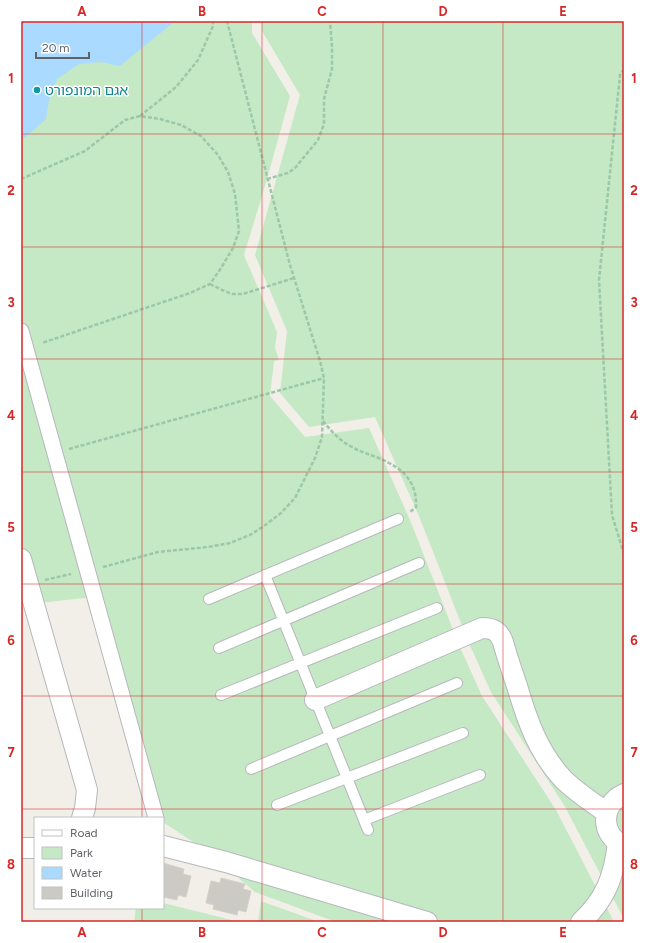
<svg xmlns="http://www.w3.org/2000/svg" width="645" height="943" font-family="Figtree,'Noto Sans Hebrew',sans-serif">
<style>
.green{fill:#c5e8c5}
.water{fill:#aadaff}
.building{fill:#cccac5;stroke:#d6d1c6}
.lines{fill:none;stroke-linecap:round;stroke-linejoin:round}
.service-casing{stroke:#b5b8bc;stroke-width:12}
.pedestrian-casing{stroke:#b5b8bc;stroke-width:17}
.minor-casing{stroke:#b5b8bc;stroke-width:22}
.path{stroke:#9cc7a9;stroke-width:2.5;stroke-dasharray:4 2;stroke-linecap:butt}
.service{stroke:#fff;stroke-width:10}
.pedestrian{stroke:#fff;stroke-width:15}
.minor{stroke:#fff;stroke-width:20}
.grid{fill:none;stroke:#d62828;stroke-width:1;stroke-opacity:0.55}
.culture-dot{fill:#0f9aa8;stroke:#fff;stroke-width:1.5}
.labels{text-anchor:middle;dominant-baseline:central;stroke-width:3;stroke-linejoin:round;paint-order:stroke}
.culture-label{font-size:14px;fill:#0d838f;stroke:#fff;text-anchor:start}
.neatline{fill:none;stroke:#d62828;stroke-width:1.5}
.grid-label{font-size:13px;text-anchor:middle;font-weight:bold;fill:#d62828}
</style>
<rect width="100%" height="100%" fill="#f1efe8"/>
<path class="green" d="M21,21H252V33L290,96L267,179L244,255L277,332L275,348L279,360L274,361L270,396L305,437L369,428L410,520L459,645L482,696L556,810L614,922H336L255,892L207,851L163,822V818L93,597L21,605Z
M262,21H624V919L564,805L491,692L468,641L419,516L375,417L309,427L280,393L287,331L255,255L300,95L262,31Z
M261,901L319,922H258Z
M163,903L240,922H134L136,908H163Z"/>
<path class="water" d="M21,21H175L120,66L101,62L79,64L57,79L49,100L46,119L21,141Z"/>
<path class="building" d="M163,863L184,869L183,874L191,876L186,897L178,895L177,900L163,897Z
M221,878L245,884L243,889L251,891L246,912L238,910L237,915L213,909L214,905L206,903L211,881L220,883Z"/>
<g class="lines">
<defs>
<path id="service" d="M265,575L368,830
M209,599L398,519
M219,648L419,563
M221,695L437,608
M251,769L457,683
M277,805L463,733
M364,820L480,775"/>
<path id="pedestrian" d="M21,331L156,818"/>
<path id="minor" d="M21,559L87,790L85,808L82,818
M315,700L482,628C493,628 499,631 503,642C507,657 512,671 517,686C527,720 538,752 563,779C576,792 592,802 607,813
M624,794C600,805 600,835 624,846
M163,846L226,862L427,922
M21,848H35
M581,922C606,899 614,876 618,843"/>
</defs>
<use href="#service" class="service-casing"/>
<use href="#pedestrian" class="pedestrian-casing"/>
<use href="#minor" class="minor-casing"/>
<path class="path" d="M624,69L620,75L599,280L612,515L624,554
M140,116L176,87L198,60L213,26V21
M21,179L85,151L125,120L140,116L160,119L181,125L201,136L218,155L228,172L235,194L239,231L233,248L221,268L210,284L190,293L42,343
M267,179L288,173L295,168L318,140L324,124V99L332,69V47L330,21
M210,284L222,290L232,294H243L294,278
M323,421C331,431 340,441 352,447C364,454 377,456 389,463C407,472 417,486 416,507L409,513
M69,449L324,378
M103,567L158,552L208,547L230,543L250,535L264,526L281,513L295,498L315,458L322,437L324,378L320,361L290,265L227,21
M45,580L71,574"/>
<use href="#service" class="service"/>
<use href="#pedestrian" class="pedestrian"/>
<use href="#minor" class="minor"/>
</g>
<path class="grid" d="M142,21V818M262,21V922M383,21V922M503,21V922M21,134H624M21,247H624M21,359H624M21,472H624M21,584H624M21,696H624M21,809H624M142,908V922"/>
<circle class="culture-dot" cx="37" cy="90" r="4"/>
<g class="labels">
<g class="culture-label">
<text x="45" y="90">אגם המונפורט</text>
</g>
</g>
<rect width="645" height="943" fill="none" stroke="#ffffff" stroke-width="44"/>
<rect x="34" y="817" width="130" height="92" fill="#ffffff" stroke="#bfc1c3"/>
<rect x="42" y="830" width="20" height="6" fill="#ffffff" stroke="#bfc1c3"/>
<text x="70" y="837" font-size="12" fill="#5f6368">Road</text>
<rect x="42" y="847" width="20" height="12" fill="#c5e8c5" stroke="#bfc1c3"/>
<text x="70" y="857" font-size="12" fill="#5f6368">Park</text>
<rect x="42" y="867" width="20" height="12" fill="#aadaff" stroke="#bfc1c3"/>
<text x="70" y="877" font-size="12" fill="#5f6368">Water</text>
<rect x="42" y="887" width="20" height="12" fill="#cccac5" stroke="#bfc1c3"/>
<text x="70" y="897" font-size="12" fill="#5f6368">Building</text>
<path d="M36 52v6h53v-6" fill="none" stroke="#5f6368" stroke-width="2"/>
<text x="42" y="52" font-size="12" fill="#5f6368" stroke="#ffffff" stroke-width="3" paint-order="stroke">20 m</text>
<rect x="22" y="22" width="601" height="899" class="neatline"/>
<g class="grid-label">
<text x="82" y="16">A</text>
<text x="202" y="16">B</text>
<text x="322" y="16">C</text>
<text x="443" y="16">D</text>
<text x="563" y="16">E</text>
<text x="11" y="83">1</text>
<text x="634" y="83">1</text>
<text x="11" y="195">2</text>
<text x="634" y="195">2</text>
<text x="11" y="307">3</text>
<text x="634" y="307">3</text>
<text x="11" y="420">4</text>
<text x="634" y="420">4</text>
<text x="11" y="532">5</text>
<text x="634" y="532">5</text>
<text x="11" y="645">6</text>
<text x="634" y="645">6</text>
<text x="11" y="757">7</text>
<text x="634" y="757">7</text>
<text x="11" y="869">8</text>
<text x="634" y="869">8</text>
<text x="82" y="937">A</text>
<text x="202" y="937">B</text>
<text x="322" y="937">C</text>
<text x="443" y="937">D</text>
<text x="563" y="937">E</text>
</g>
</svg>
